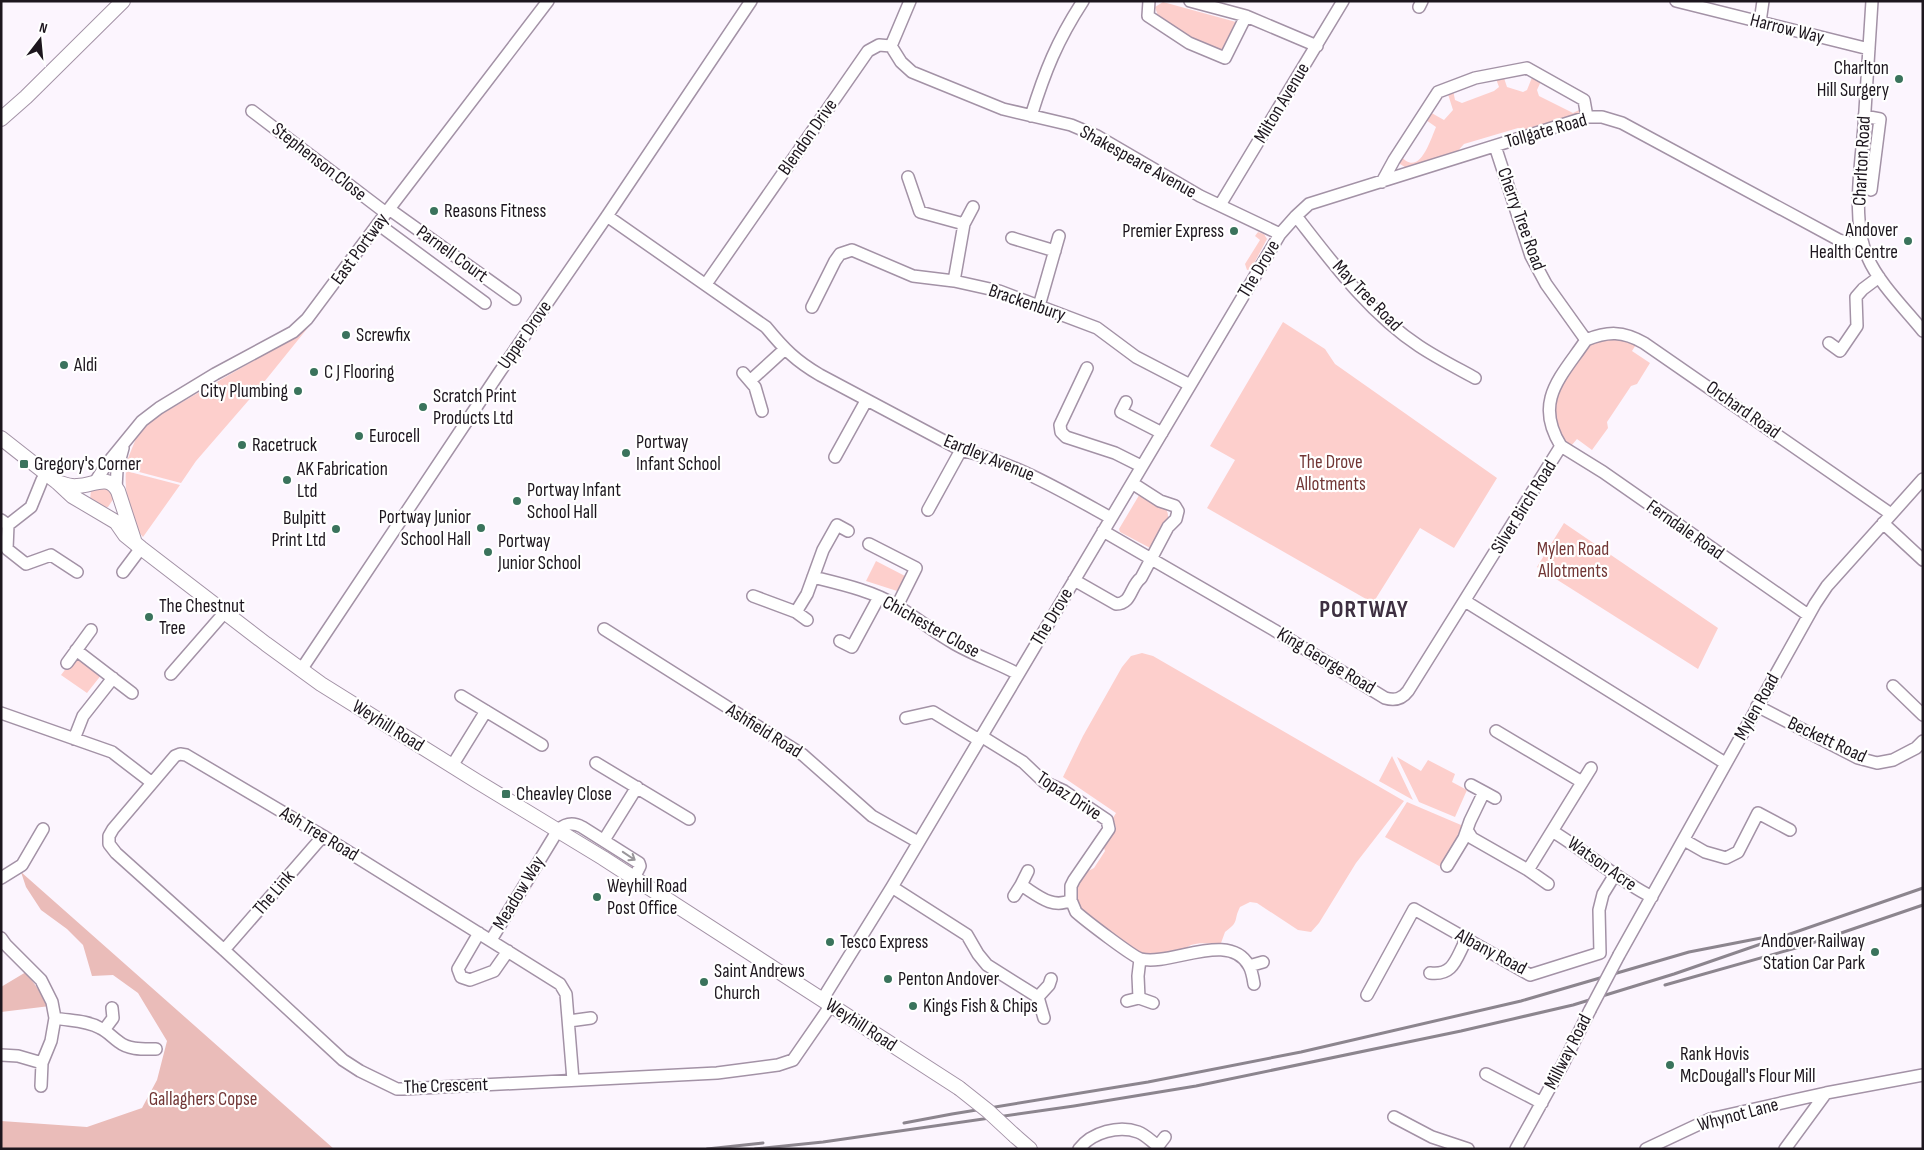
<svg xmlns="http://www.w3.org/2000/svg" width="1924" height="1150" font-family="'Sofia Sans Condensed',sans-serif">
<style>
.green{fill:#fdcfcc}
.forest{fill:#eabcb9}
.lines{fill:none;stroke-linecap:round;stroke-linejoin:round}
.minor-casing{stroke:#a392a6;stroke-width:14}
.major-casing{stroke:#a392a6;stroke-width:16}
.minor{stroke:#fff;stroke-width:11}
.major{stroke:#fff;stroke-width:14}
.rail{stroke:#8c858e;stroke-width:3}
.minor-bridge-casing{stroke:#a392a6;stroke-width:14;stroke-linecap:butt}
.major-bridge-casing{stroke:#a392a6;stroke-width:16;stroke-linecap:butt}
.minor-bridge{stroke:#fff;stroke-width:11}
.major-bridge{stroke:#fff;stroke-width:14}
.oneway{stroke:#99969a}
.poi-dot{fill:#3a735c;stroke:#fff;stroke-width:2}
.labels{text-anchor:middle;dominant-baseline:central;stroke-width:4.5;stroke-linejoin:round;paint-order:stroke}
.street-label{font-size:19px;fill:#1d161e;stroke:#fff}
.poi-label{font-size:19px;fill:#1d161e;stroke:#fff;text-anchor:start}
.park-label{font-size:19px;fill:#723736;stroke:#fff}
.district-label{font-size:24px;font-weight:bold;letter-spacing:1px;fill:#3e3041;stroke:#fff}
</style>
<rect width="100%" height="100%" fill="#fcf5fe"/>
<path class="green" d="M1163,2L1236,22L1221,52L1189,37L1159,19L1155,7Z
M1503,75L1507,87L1523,92L1527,90L1533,75L1542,79L1537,90L1539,96L1573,113L1579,110L1580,102L1582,112L1529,130L1518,128L1464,144L1456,153L1408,169L1400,164V155C1419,179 1430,141 1436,127L1423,118L1428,111L1444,120L1453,110L1447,91L1453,90L1455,100L1462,103L1494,91L1499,87L1495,76Z
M1258,232L1264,234L1267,239L1251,269L1247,270L1245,264L1260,240L1255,236Z
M323,309L260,387L196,461L181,483L124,468L137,436L153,419L289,340Z
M1283,322L1325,349L1335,364L1497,478L1454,548L1420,528L1373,603L1207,508L1235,460L1210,446Z
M1611,337L1637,343L1632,351L1650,363L1637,384L1631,386L1607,422L1608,428L1592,450L1577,439L1571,446L1563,439L1554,420L1555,396L1583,350L1592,342Z
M126,471L180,485L143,537C130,525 124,488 126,471Z
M107,484L114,498L108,507L100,508L90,500L91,490Z
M1141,492C1148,497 1158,501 1164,507C1176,518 1158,539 1152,549L1120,532L1119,529Z
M1564,523L1718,628L1698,669L1537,567Z
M876,561L905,576L897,591L866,581Z
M1142,653L1153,656L1404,801L1356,863L1319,923L1311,932L1298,930L1257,903L1250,902L1240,907C1233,921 1240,921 1225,932L1221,943C1210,945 1202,941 1191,945C1188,946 1187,948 1185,949C1170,957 1150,957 1134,951L1081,912L1074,892L1086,870L1088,871L1094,868L1105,851L1104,848L1116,828L1113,818L1116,813L1063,777L1083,736L1122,667L1131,656Z
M76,659L82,660L102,674L87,693L61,675L71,662Z
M1392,756L1413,800L1379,781Z
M1397,757L1421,771L1428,760L1455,774L1452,782L1467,790L1455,817L1419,802Z
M1407,802L1461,825L1462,835L1441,867L1385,837Z"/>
<path class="forest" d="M21,872L334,1149H1V1121L87,1127L142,1108L157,1080L167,1041L138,993L113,975L92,976L83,945L67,929L41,910L26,887Z
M26,972L50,1006L1,1012V987Z"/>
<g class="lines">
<defs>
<path id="minor" d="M1149,1L1148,16L1189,43L1225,58L1246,16
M1190,1L1246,16L1317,46
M1676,1L1869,49
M1872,1C1869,43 1867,85 1864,126C1861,165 1851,222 1868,258C1878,282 1906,310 1923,331
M1419,7L1422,1
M1760,22L1763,1
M891,46L901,62L912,72L1003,109L1071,125L1097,136L1200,196L1280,234
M252,111L386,213
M1031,116C1045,71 1057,41 1083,1
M1864,116L1880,119L1871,190
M1495,146L1531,256L1546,284L1586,340
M908,177L920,212L964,224
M1382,182L1394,160L1438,92L1475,78L1527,68L1584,100L1587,117
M1220,205L1343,1
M389,209L515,299
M607,216L766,327C784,349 796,361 820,375L961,450C1015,463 1062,491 1111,518
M1296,216C1332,262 1369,313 1419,346C1437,358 1457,368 1475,378
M378,224L485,303
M1012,238L1055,251
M954,281L964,224L973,207
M706,284L868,51L879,45L891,46L910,1
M1039,306L1059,236
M812,307L835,261L840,254L852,250L913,276L954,281L999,291L1097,328L1136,357L1190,385
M1586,340C1608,331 1623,331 1644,343L1891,514
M1829,343L1840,351L1857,326L1856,297L1863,289L1879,277
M1087,368L1060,425L1061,432L1066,437L1115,453L1141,466
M743,373L755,387L762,411
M751,380L785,349
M1126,402L1121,412L1162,433
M1561,446L1603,472L1808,615
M835,457L866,401
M95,482L106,465L142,421L159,408L215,374L293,332L307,319L389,209L548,1
M116,488L117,470L123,448
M928,510L961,450
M1,520L8,525L7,549L26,564L51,555L77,572
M1883,523L1923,560
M8,525L31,507L42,480L47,474
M1103,531L1274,630L1385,698C1395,701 1402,699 1408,691L1561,446C1533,401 1561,377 1586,340
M869,544L916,568L897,606
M123,572L141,548
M813,577C841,584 873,591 897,606C917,618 935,633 955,644C976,656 998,663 1018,674
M1074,580L1116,604C1132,604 1130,586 1141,578L1168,527L1176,519L1178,511L1175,506L1160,501L1132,483
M753,596L796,612L807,594L823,550L837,525L848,531
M1465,601L1725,763
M796,612L807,620
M604,629L803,755L872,816L918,842
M840,641L852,647L879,597
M76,650L132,693
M67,663L91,630
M301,670L499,373L607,216L751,1
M171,674L225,612
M1893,686L1923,715
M461,696L542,745
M1757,706L1858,758L1877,763L1893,760L1916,748L1923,741
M1,713L112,752L151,782
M906,718L933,712L979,740
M1496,731L1582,782
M981,736L1023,762L1044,782L1064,791L1107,820L1109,829L1074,880L1071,886V900
M74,739L83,716L113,678
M596,763L689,819
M452,766L486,711
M1484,792L1495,798
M1467,830L1472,838L1528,870L1591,768
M1552,831C1587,852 1616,879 1652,897
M604,840L637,787
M1684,840L1705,852L1726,858L1738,852L1758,813L1790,830
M1447,866L1464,838L1470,821L1484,792L1471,785
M1528,870L1548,884
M1028,871L1021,885C1036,894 1052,910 1071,900L1076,912C1085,920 1133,957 1141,959C1171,966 1230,930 1249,966C1252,971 1253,978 1254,984
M1,878L22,865L43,829
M892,887L967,935L978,954L987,965L1038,997L1049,985L1051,979
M1014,896L1021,885
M479,933L458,969L461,977L470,980L494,971L508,951
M1,938L6,945L41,980L52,1002L55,1018L51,1041L42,1063L41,1086
M491,940L558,830C566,823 573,822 582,827L639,863L640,866L634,878
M224,950L323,836
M1619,955L1815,604L1827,586L1923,479
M1249,966L1263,962
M1430,973C1454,976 1456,958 1466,940
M1367,995L1414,909L1530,975L1600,953L1599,910L1603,894L1614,876
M1038,997L1044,1018
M1139,998L1153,1003
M822,1000L892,887L1280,234L1296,216L1309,204L1587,117H1602L1622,123L1839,240L1850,243L1862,242
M1127,1001L1139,998L1138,976L1140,959
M55,1018C70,1021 86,1020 100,1028C107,1031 112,1037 119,1042C129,1050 143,1049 156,1049
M569,1021L591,1018
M104,1030L113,1018L112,1008
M1,1055L18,1056L42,1063
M1486,1074L1542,1103
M573,1080L566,994L560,984L323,836L186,755L180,754L175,756L113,829L109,836V844L116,853L224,950L343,1060L360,1071L397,1089H403L717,1073L778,1065L793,1060L831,1005
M1394,1117L1432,1137L1468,1149
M1079,1149C1092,1132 1119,1125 1138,1132C1146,1135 1152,1142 1158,1146L1165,1137
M1516,1149L1563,1064L1590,1010
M1646,1149L1710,1119L1826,1093L1923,1075
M1785,1149L1826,1093"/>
<path id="major" d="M1,119L26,97L123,1
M1,438L57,482L72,496L116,522L125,535L141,548L266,644L321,684L478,782L603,858L959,1088
M57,482C64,484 70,487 77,486C93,486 108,473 118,491L134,540
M1015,1136L1030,1149"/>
</defs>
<use href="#minor" class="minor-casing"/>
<use href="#major" class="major-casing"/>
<use href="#minor" class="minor"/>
<use href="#major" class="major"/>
<path class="rail" d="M1665,985L1803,946L1923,905
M904,1123L952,1114L1148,1082L1301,1052L1521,1001L1689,952L1761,938
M707,1149L763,1143
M755,1149L823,1142L1074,1106L1196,1086L1461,1031L1573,1005L1674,974L1923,888"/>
<defs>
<path id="minor-bridge" d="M1590,1010L1619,955"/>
<path id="major-bridge" d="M959,1088L988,1111L1015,1136"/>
</defs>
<use href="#minor-bridge" class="minor-bridge-casing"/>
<use href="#major-bridge" class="major-bridge-casing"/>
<use href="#minor-bridge" class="minor-bridge"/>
<use href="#major-bridge" class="major-bridge"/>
</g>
<defs><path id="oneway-shaft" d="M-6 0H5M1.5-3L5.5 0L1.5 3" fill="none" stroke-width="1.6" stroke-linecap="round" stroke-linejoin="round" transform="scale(1.25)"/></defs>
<use class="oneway" href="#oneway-shaft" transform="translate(629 856) rotate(34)"/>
<g class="poi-dot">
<circle cx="1899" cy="79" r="5"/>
<circle cx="434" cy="211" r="5"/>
<circle cx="1234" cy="231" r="5"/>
<circle cx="1908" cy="241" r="5"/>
<circle cx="346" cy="335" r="5"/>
<circle cx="64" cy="365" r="5"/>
<circle cx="314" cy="372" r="5"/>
<circle cx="298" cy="391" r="5"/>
<circle cx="423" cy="407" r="5"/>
<circle cx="359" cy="436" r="5"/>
<circle cx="242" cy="445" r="5"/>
<circle cx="626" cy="453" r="5"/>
<rect x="19" y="459" width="10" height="10" rx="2.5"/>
<circle cx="287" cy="480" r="5"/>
<circle cx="517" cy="501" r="5"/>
<circle cx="481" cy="528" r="5"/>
<circle cx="336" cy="529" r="5"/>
<circle cx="488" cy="552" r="5"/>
<circle cx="149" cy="617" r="5"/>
<rect x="501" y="789" width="10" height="10" rx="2.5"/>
<circle cx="597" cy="897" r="5"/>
<circle cx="830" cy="942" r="5"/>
<circle cx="1875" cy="952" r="5"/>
<circle cx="888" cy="979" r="5"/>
<circle cx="704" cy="982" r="5"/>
<circle cx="913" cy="1006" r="5"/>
<circle cx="1670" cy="1065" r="5"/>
</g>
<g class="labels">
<g class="street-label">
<text transform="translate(1787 29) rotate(14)">Harrow Way</text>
<text transform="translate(1282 103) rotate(-59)">Milton Avenue</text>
<text transform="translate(1546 131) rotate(-16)">Tollgate Road</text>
<text transform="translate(808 137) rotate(-55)">Blendon Drive</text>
<text transform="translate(1862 161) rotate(-87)">Charlton Road</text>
<text transform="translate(319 162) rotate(38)">Stephenson Close</text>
<text transform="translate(1138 162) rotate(29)">Shakespeare Avenue</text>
<text transform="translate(1521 219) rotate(70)">Cherry Tree Road</text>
<text transform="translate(360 249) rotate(-54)">East Portway</text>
<text transform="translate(452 254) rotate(36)">Parnell Court</text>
<text transform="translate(1259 269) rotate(-59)">The Drove</text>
<text transform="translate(1367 296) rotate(46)">May Tree Road</text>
<text transform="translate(1027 303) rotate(19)">Brackenbury</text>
<text transform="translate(525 335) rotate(-55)">Upper Drove</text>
<text transform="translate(1743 410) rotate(35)">Orchard Road</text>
<text transform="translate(989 458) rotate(22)">Eardley Avenue</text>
<text transform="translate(1524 507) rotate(-58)">Silver Birch Road</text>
<text transform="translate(1685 530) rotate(35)">Ferndale Road</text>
<text transform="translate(1052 617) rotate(-59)">The Drove</text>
<text transform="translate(931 627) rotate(29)">Chichester Close</text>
<text transform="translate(1326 661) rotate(31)">King George Road</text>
<text transform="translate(1757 707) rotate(-61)">Mylen Road</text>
<text transform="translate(388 726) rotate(32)">Weyhill Road</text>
<text transform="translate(764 731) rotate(32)">Ashfield Road</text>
<text transform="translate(1827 740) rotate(25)">Beckett Road</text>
<text transform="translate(1069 796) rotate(33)">Topaz Drive</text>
<text transform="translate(319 834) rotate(31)">Ash Tree Road</text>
<text transform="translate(1602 864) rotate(35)">Watson Acre</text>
<text transform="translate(274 893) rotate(-49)">The Link</text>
<text transform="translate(519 893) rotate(-59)">Meadow Way</text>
<text transform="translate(1491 952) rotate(28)">Albany Road</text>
<text transform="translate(861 1025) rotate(33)">Weyhill Road</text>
<text transform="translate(1568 1052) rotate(-63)">Millway Road</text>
<text transform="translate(446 1086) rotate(-2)">The Crescent</text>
<text transform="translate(1738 1115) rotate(-15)">Whynot Lane</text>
</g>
<g class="poi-label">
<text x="1889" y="68" text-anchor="end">Charlton<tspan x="1889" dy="22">Hill Surgery</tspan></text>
<text x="444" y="211">Reasons Fitness</text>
<text x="1898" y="230" text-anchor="end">Andover<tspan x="1898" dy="22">Health Centre</tspan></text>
<text x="1224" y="231" text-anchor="end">Premier Express</text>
<text x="356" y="335">Screwfix</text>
<text x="74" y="365">Aldi</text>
<text x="324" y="372">C J Flooring</text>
<text x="288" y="391" text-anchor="end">City Plumbing</text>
<text x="433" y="396">Scratch Print<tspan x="433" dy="22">Products Ltd</tspan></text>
<text x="369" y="436">Eurocell</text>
<text x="636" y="442">Portway<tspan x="636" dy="22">Infant School</tspan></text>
<text x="252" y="445">Racetruck</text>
<text x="34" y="464">Gregory's Corner</text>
<text x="297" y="469">AK Fabrication<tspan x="297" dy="22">Ltd</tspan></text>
<text x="527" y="490">Portway Infant<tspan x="527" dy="22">School Hall</tspan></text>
<text x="471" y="517" text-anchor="end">Portway Junior<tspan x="471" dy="22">School Hall</tspan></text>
<text x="326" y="518" text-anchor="end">Bulpitt<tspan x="326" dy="22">Print Ltd</tspan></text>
<text x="498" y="541">Portway<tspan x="498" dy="22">Junior School</tspan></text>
<text x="159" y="606">The Chestnut<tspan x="159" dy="22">Tree</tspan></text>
<text x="516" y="794">Cheavley Close</text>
<text x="607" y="886">Weyhill Road<tspan x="607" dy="22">Post Office</tspan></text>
<text x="1865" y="941" text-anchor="end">Andover Railway<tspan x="1865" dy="22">Station Car Park</tspan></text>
<text x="840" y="942">Tesco Express</text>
<text x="714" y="971">Saint Andrews<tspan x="714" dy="22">Church</tspan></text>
<text x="898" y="979">Penton Andover</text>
<text x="923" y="1006">Kings Fish &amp; Chips</text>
<text x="1680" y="1054">Rank Hovis<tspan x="1680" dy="22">McDougall's Flour Mill</tspan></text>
</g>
<g class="park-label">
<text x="1331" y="462">The Drove<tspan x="1331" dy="22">Allotments</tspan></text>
<text x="1573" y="549">Mylen Road<tspan x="1573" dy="22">Allotments</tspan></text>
<text x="203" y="1099">Gallaghers Copse</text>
</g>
<g class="district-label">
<text x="1364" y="609">PORTWAY</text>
</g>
</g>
<rect width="1924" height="1150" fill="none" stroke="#1d161e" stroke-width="5"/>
<g transform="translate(40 40) rotate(16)" stroke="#ffffff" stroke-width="4" paint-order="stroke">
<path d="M0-4L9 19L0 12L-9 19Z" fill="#1d161e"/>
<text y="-8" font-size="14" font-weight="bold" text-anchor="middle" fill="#1d161e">N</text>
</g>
</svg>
